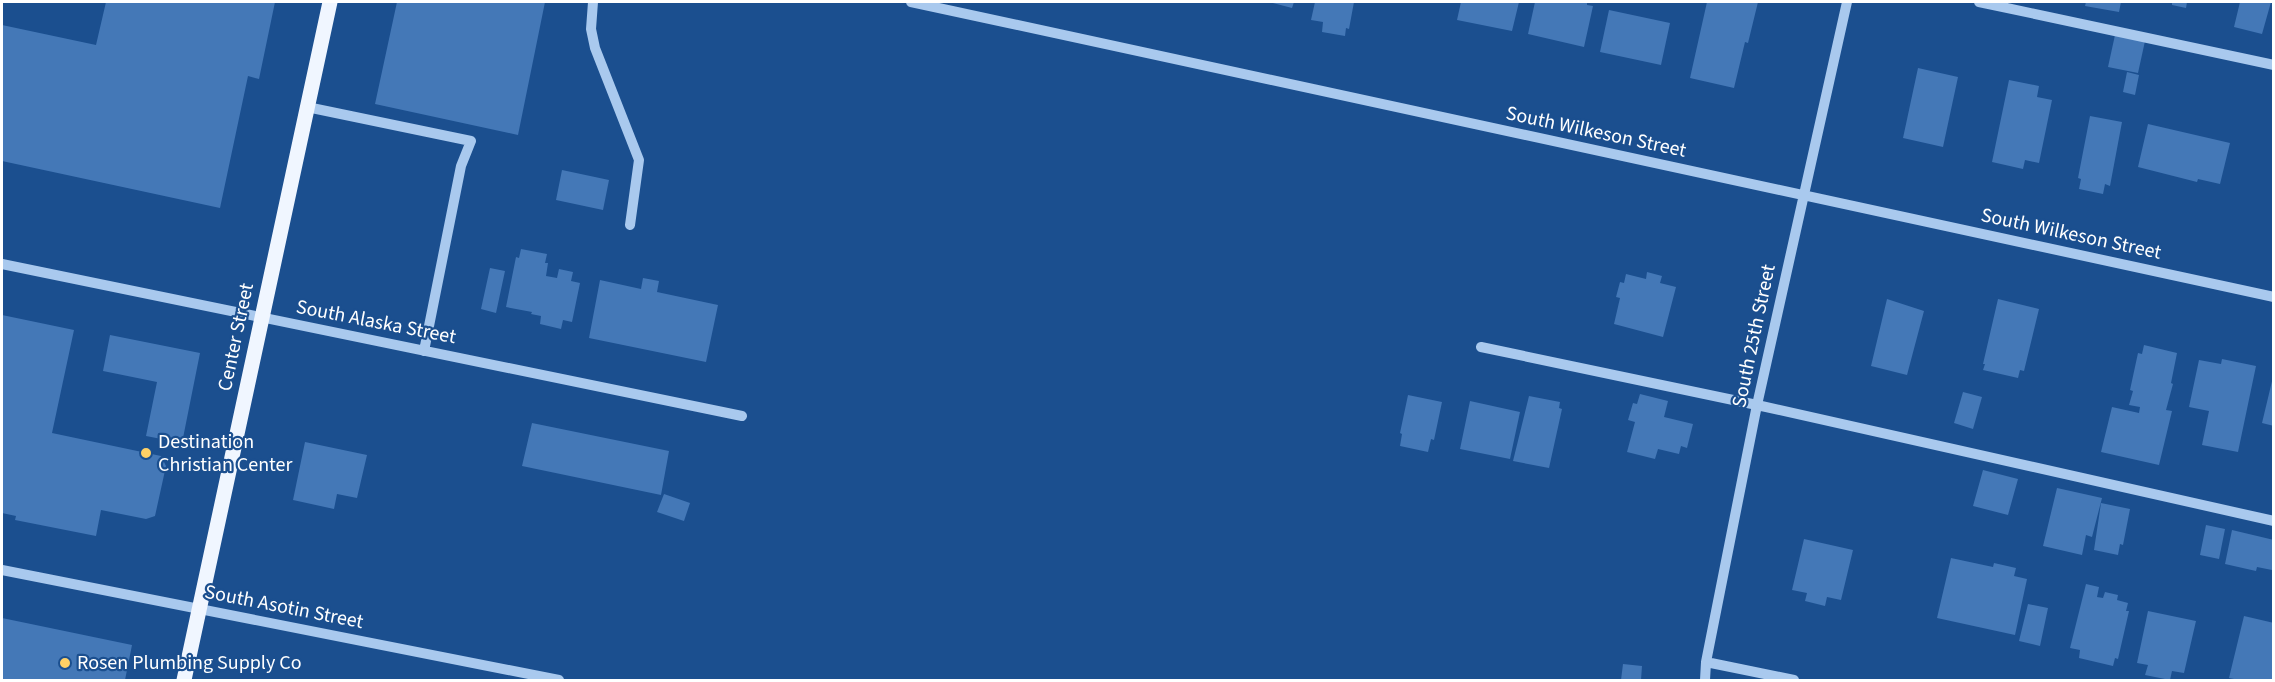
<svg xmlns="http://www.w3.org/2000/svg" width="2275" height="682" font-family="'Source Sans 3',sans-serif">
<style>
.building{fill:#4478b7}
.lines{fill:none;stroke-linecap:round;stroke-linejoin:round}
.minor{stroke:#a9c9ee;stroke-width:10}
.major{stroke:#f0f6ff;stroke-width:15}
.poi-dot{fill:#ffd166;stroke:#1b4f8f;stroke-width:2}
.labels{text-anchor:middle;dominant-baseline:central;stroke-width:4.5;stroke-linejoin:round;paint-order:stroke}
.street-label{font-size:20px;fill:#fff;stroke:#1b4f8f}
.poi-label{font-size:20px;fill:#fff;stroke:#1b4f8f;text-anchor:start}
</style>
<rect width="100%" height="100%" fill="#1b4f8f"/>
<path class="building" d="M106,2H275L259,79L248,76L220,208L2,161V25L96,45Z
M397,2H545L518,135L375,104Z
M1269,2H1294L1292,8Z
M1315,2H1354L1349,29L1346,28L1345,36L1322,32L1323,22L1311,20Z
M1461,2H1519L1512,31L1457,20Z
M1535,2H1587V5L1593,6L1584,47L1528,34Z
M1707,2H1758L1748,43L1745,42L1734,88L1690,78Z
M2086,2H2121L2119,12L2085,6Z
M2172,2H2187L2186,8L2172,5Z
M2240,2H2271L2262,34L2234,27Z
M1609,10L1670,23L1661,65L1600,52Z
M2115,35L2145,41L2138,73L2108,67Z
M1918,68L1958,77L1943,147L1903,138Z
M2127,72L2139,75L2135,95L2123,92Z
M2009,80L2039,86L2037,97L2052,100L2039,163L2025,160L2023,169L1992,162Z
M2090,116L2122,122L2110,186L2105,184L2103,194L2079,189L2081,179L2078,178Z
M2148,124L2230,143L2220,184L2198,179L2197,182L2138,167Z
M562,170L609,180L603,210L556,200Z
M521,249L547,254L545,263H548L546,276L557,278L559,269L573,272L571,281L580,283L572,322L563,320L561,329L540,324L541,316L531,314L532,312L506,307L516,257L519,258Z
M490,268L505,271L496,313L481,309Z
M1647,272L1662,276L1660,283L1676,287L1663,337L1614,324L1620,298L1616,297L1620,282L1624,283L1626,274L1646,279Z
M643,278L659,281L657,292L718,305L706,362L589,338L600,280L641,289Z
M1887,299L1924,311L1907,375L1871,366Z
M1998,299L2039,309L2024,371L2020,370L2018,378L1983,370L1985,364H1983Z
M2,315L74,330L52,433L161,456L166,466L155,516L146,519L101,510L96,536L15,520L16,516L2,513Z
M110,335L200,353L182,443L146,436L157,382L103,371Z
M2144,345L2177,353L2171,383L2173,384L2166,410L2172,411L2159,465L2101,452L2112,407L2139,413L2140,407L2129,405L2133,391L2130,390L2138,353L2142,354Z
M2222,359L2256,366L2238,452L2202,445L2209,411L2189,407L2199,360L2221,364Z
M2273,377H2274V426L2262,423Z
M1963,392L1982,397L1973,429L1954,423Z
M1640,394L1668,401L1664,417L1693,424L1687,448L1681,446L1679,454L1658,449L1655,459L1627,452L1635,422L1628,420L1633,403L1637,404Z
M1408,395L1442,402L1434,440L1431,439L1428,452L1400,446L1402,434L1400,433Z
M1529,396L1560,402L1559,408L1562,409L1549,468L1513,461Z
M1470,401L1520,412L1510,459L1460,449Z
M532,423L669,451L661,495L522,466Z
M305,442L367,455L357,498L337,494L334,509L293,500Z
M1983,470L2018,479L2008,515L1973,506Z
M2057,488L2102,498L2092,537L2086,535L2082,555L2043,546Z
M664,494L690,503L684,521L657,512Z
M2101,503L2130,509L2123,545L2120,544L2118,555L2094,550Z
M2206,525L2225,529L2219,559L2200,555Z
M2232,530L2274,540L2272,570L2257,567L2256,571L2225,564Z
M1804,539L1853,550L1841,600L1827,597L1825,606L1805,601L1807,593L1792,590Z
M1951,558L1993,567L1994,563L2016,568L2014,576L2027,579L2015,635L1937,618Z
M2086,584L2099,587L2097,597L2103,598L2105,592L2118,595L2117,600L2128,603L2126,611H2129L2118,659L2115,658L2113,666L2079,658L2080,650L2070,648Z
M2028,604L2048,608L2040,646L2019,641Z
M2148,611L2196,621L2184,673L2172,671L2170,680L2145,675L2148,665L2137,663Z
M2244,616L2274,623V680H2239L2229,678Z
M2,618L132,645L125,680H2Z
M1623,664L1642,666L1641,680H1621Z"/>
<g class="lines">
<path class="minor" d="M593,2L591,29L595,48L639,160L630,225
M911,2L2274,297
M1979,2L2274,65
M307,107L471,141L461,166L424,351
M2,264L742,416
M1481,347L1757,405L2274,521
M2,570L559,680
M1706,662L1794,680
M1705,680L1706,662L1757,405L1847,2"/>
<path class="major" d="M184,680L330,2"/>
</g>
<g class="poi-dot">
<circle cx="146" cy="453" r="6"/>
<circle cx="65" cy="663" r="6"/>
</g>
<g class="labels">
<g class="street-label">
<text transform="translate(1596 132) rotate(12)">South Wilkeson Street</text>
<text transform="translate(2071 234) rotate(12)">South Wilkeson Street</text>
<text transform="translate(376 322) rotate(11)">South Alaska Street</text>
<text transform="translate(1754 336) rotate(-78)">South 25th Street</text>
<text transform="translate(236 337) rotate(-78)">Center Street</text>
<text transform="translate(284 607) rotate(11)">South Asotin Street</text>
</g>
<g class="poi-label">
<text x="158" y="442">Destination<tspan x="158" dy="23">Christian Center</tspan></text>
<text x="77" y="663">Rosen Plumbing Supply Co</text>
</g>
</g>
<rect width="2275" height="682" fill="none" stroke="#ffffff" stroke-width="6"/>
</svg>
